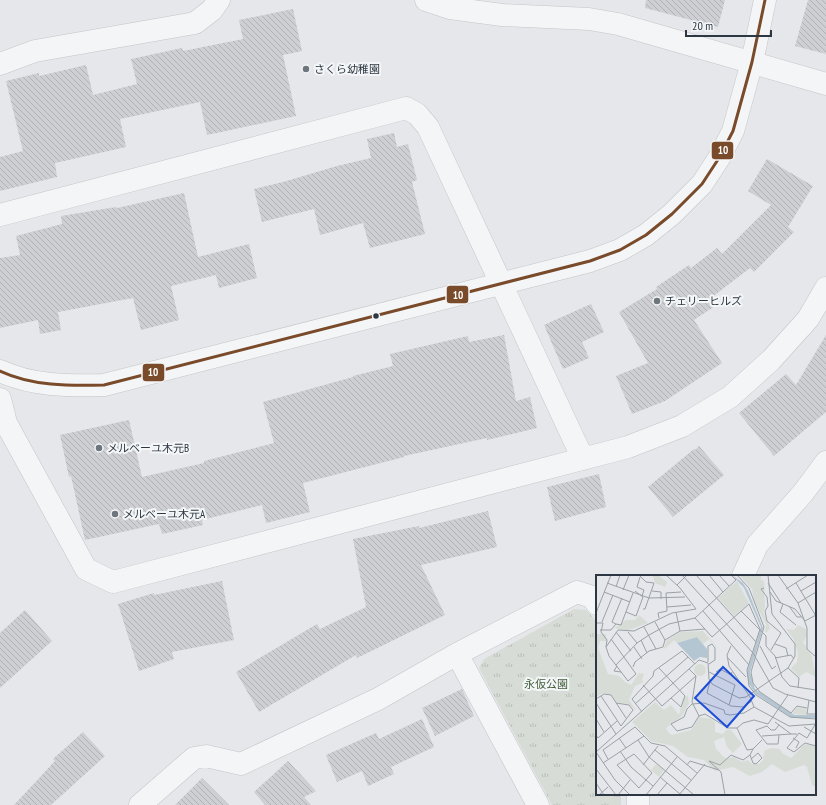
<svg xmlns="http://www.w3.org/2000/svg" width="826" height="805" font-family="'PT Sans Narrow','Noto Sans JP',sans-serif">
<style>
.park{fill:url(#park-tufts)}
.building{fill:url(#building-back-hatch)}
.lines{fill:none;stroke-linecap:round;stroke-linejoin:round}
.minor-casing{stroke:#c3c5c8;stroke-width:23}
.minor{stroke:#f4f5f6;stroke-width:22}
.bus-1-casing{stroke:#f4f6f8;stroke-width:6}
.bus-1{stroke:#7a4b2a;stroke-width:3}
.poi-dot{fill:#6d757d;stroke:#f4f6f8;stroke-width:1.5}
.bus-dot{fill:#2c3743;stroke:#f4f6f8;stroke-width:1.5}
.labels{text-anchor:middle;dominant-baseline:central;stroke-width:4;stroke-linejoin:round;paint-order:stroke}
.poi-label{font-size:11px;fill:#2c3743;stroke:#f4f6f8;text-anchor:start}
.park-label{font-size:11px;fill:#445e3a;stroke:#f4f6f8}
.inset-road{fill:none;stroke:#9ba1a7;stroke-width:1}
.view{fill:#1d4ed8;fill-opacity:0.15;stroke:#1d4ed8;stroke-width:2}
.inset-edge{fill:none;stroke:#2c3743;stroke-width:2}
.line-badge{stroke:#f4f6f8;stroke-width:1.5}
.badge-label{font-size:11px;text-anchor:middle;font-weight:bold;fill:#fff}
</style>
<defs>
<pattern id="park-tufts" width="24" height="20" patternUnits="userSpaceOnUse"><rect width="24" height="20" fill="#d7ddd6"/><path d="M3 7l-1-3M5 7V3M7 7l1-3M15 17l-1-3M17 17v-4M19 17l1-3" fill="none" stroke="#b9beb9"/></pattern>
<pattern id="building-back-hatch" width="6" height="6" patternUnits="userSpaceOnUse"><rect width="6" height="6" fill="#cdcfd2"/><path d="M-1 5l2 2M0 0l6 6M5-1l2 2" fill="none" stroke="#b0b2b6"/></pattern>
</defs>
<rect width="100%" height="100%" fill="#e5e7ea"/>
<path class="park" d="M574,609L586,610L597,622V794H621V805H552L479,668L484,659Z"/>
<path class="building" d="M646,0H725L718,27L645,8Z
M808,0H826V54L795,46Z
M293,9L302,51L283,55L296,116L207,135L200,102L120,119L126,147L55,163L57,177L0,191V157L23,151L6,81L39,73V76L86,65L93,95L137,84L131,59L182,48L183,51L243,39L239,20Z
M394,133L397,147L408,144L417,180L412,182L425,234L370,248L363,223L320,235L314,209L262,222L254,189L283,182L337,166L371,158L367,139Z
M767,159L813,186L788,227L794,232L754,272L750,268L711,298L715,306L694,320L722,363L665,401L632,414L616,376L648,363L619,312L657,289L656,287L689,265L691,268L717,248L722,254L771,205L748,191Z
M184,193L198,257L249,244L257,278L219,288L216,275L171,286L179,320L141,330L133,298L58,312L61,330L40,334L38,320L0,328V258L20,255L16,236L62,224L61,216L116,207L117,208Z
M591,304L604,332L582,342L589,358L563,369L544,325Z
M504,335L516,401L530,397L537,428L487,440V438L404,456V457L303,483L310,512L266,523L262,505L202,520L203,525L162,534L159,524L85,540L71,476L69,477L60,435L129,420L142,477L204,463V461L274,443L263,402L353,377V376L393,366L390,354L468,336L469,342Z
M826,335V412L774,456L739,413L786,374L796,385Z
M699,446L724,475L673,517L648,487L694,449L695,450Z
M599,474L606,507L555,521L547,487Z
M488,511L497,547L421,565L445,615L357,658L356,655L259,712L236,672L317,624L320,629L366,607L353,539L419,526V528Z
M222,581L234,640L172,652L174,659L139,671L118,604L154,593V595Z
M25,610L52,641L0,688V633Z
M462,689L474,716L435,736L422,708Z
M422,719L434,747L391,767L394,774L368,786L362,771L337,782L326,755L376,733L379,739Z
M83,732L105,756L51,805H14L55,761L53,759Z
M288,761L316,791L304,797L311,805H265L254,792Z
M202,778L229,805H175Z"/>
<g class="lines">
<defs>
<path id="minor" d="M426,0L450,8L502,15L589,19L618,24L826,84
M0,64L35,51L195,23L212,10L219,0
M0,215L406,108L417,114L428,127L583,459
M0,371C32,386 69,386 104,385L590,261L620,250L646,235L672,214L702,184L719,158L733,131L752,62L765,0
M0,399L6,423L86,569L113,582L628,447L682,426L730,397L771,360L808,319L826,288
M743,576L757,545L803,493L826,462
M457,654L538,805
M140,805L194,758L206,756L241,764L378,699L457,654L577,592L592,597L597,604
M638,805V794"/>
</defs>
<use href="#minor" class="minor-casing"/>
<use href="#minor" class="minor"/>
<defs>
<path id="bus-1" d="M0,371C32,386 69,386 104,385L590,261L620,250L646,235L672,214L702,184L719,158L733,131L752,62L765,0"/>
</defs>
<use href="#bus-1" class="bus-1-casing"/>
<use href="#bus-1" class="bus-1"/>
</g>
<g class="poi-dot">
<circle cx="306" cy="69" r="4"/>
<circle cx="657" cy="301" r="4"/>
<circle cx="99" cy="448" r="4"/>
<circle cx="115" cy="514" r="4"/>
</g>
<circle class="bus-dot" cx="376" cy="316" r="3.5"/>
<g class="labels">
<g class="poi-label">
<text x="314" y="69">さくら幼稚園</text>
<text x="665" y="301">チェリーヒルズ</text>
<text x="107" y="448">メルベーユ木元B</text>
<text x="123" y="514">メルベーユ木元A</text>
</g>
<g class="park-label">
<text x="546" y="684">永仮公園</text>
</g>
</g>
<g transform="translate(596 575)">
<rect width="220" height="220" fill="#e5e7ea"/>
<path d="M62,0L71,7L69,12L59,8L57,1ZM143,0H165V5L168,6L169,32L167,37L174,53L171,57L169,58L170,49L158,27L156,14ZM43,40L52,48L30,56L19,53L30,45H39ZM202,50L210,54L211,61L207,67L216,81L220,102L210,97L203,102L195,93L201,87L202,78L197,63L190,54L198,55ZM107,56L125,76L113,64L107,69L101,62L81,68L78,65L69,74L68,72L71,65L84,57ZM0,59H10V66H4L2,73L12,99L23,101L29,107L35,110L43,98L48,99L46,105L48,107L39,111L33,125L41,136L32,129L20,127L15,120L7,118L0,122ZM92,120L93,129L85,142L70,153L73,158L76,160L95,155L103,142L115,144L119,147V157L127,159L130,155H135L146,169L137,178L131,172L128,162L118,166L120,174L129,183L138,182L146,187L152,185L156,189H163L167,185L168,176L175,173L184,174L186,178L195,183L209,169L220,171V218V212L216,210L211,192L208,190L189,197L176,189L166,197L154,201L137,192L119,196L108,185L92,182L77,171L55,166L36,147L59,127L68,135L75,130L83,140L87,124Z" fill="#d7ddd6"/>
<path d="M141,6L153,28L138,41L122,23ZM98 95a6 6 0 1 1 12 0a6 6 0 1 1-12 0ZM201,132L210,134L211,140L196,139ZM60,189L68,195L63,202L55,195Z" fill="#d7ddd6"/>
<path d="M136,0L147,8L152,16L167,53L154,97L159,114L198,140H220V143H196L160,119L153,109L151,97L165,52L148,13ZM101,62L111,74V83L104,82L98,86L81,68Z" fill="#b5c6d3"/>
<path class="inset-road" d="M43,0L50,7L58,8L49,34H47M86,0L157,78L177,113L189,119L220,127M100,0L160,67M113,0L127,17M123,0L133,11M141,0L153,13L168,52L155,97L157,108L164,117L195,138L201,131L211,133M182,0L202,28L211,53V74L220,82M44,2L41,12L48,15L46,21M11,8L53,23L89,22M172,8L185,28L199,34L209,46M200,8L220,41M81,10L91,0M20,12L24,0M168,13L165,14L171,22L172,31L169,36L171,46L185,58L175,75M190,14L212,0M27,15L33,0M56,16L65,17V24M205,16L220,7M8,17L34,27M174,17L180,26L185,28M26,23L16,47L20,49L25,50L37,18M202,28L220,17M187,29L184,37L200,50M193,31L201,42H205M71,32L95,30M107,36L153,90M145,36L170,61V71L179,81L186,102L194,111L220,115M30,37L40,41L47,22L39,16M80,37L84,56M0,38L15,0M63,43L62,38L71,36L70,18L85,17M99,43L116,62L153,29L164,54L151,95L153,111L160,120L194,142L220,144M209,46L220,40M6,47L17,20M59,47L69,65M0,48H7L5,57L11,65L10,72L13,81L32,106L40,99L15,64M48,52L60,74M4,55H15L20,49M20,57L35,76M32,57L41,68M45,65L51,78M179,69L190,73L192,81M135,71L131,80L133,91L154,122L158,132L148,138L134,140L129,139L128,135L108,128L96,129L91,134L88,142L75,149L81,156L96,152L103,141L109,139L132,153H141L147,148L158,145L172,149L192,120M164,71L176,94L180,91M10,72L22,55L38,56L76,38L100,34L84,13L70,0M38,72L46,84M132,83L150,102M179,83L195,80L198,84M112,87V71L116,69L119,73V85L113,89M20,90L41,68L53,60L73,49L99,43L140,5L135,0M21,91L18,96L25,97M37,92L39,87L53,76L67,72L69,65L84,56L109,54M63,93L89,121L85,132L75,123M192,93L203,103L202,113M113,97L139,110L133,130M120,97L124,94L135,100L136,97M100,101L96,127L103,141M114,106L111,118L135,131L147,132L156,126M47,110L66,131L100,101L93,94M5,121L25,151L37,135L33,130L20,128M0,124L8,119L15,120L30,143M213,125L211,139H220M0,128L20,159M39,129L92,82M158,132L193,151L220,149M46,137L36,124L57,101L58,96L86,76L99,89M0,144L8,157M179,147L195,159H201M220,148L211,163L203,158L191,173L198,177L209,168L220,171M208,152L220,159M0,160L2,163L21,146M183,160L182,169H171L160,155L171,151L175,155H179L183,150M166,161L195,159M23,163L30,173M197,163L203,167L200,173M42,165L53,182L98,220M157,174L166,165M59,175L95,205M24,176L35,192L57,211M0,177L103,85L112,88L113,104L116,109L143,123L150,122L192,93L199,81V69L176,39L172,0M0,177L19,205L34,220M38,179L56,198L43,213L21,190ZM154,180L157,188L160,189L166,183L162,178L155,184M12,184L7,175L39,152L55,168L69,171L101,198M7,188L48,161M47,190L62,171M91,190L94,186L123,195M0,194L20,220M64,202L84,219M0,208L8,220M3,220L12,212M22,220L34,205M50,220L81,182M61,220L71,208M83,220L109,189M129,220L125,197L113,186L124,190L135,180L147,185L154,180L157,174L151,175L141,153"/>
<path class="view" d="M127,92L158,121L131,152L99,123Z"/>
<rect width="220" height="220" class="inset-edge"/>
</g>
<g class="line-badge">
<rect x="711" y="141" width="23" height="19" rx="4" fill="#7a4b2a"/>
<rect x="446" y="285" width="23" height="19" rx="4" fill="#7a4b2a"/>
<rect x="142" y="363" width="23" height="19" rx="4" fill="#7a4b2a"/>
</g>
<g class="badge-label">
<text x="723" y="154">10</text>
<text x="458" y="299">10</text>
<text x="153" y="376">10</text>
</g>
<path d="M686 30v6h85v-6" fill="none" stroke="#2c3743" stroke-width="2"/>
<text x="692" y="30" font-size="12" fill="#2c3743" stroke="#f4f6f8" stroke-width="3" paint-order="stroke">20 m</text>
</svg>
